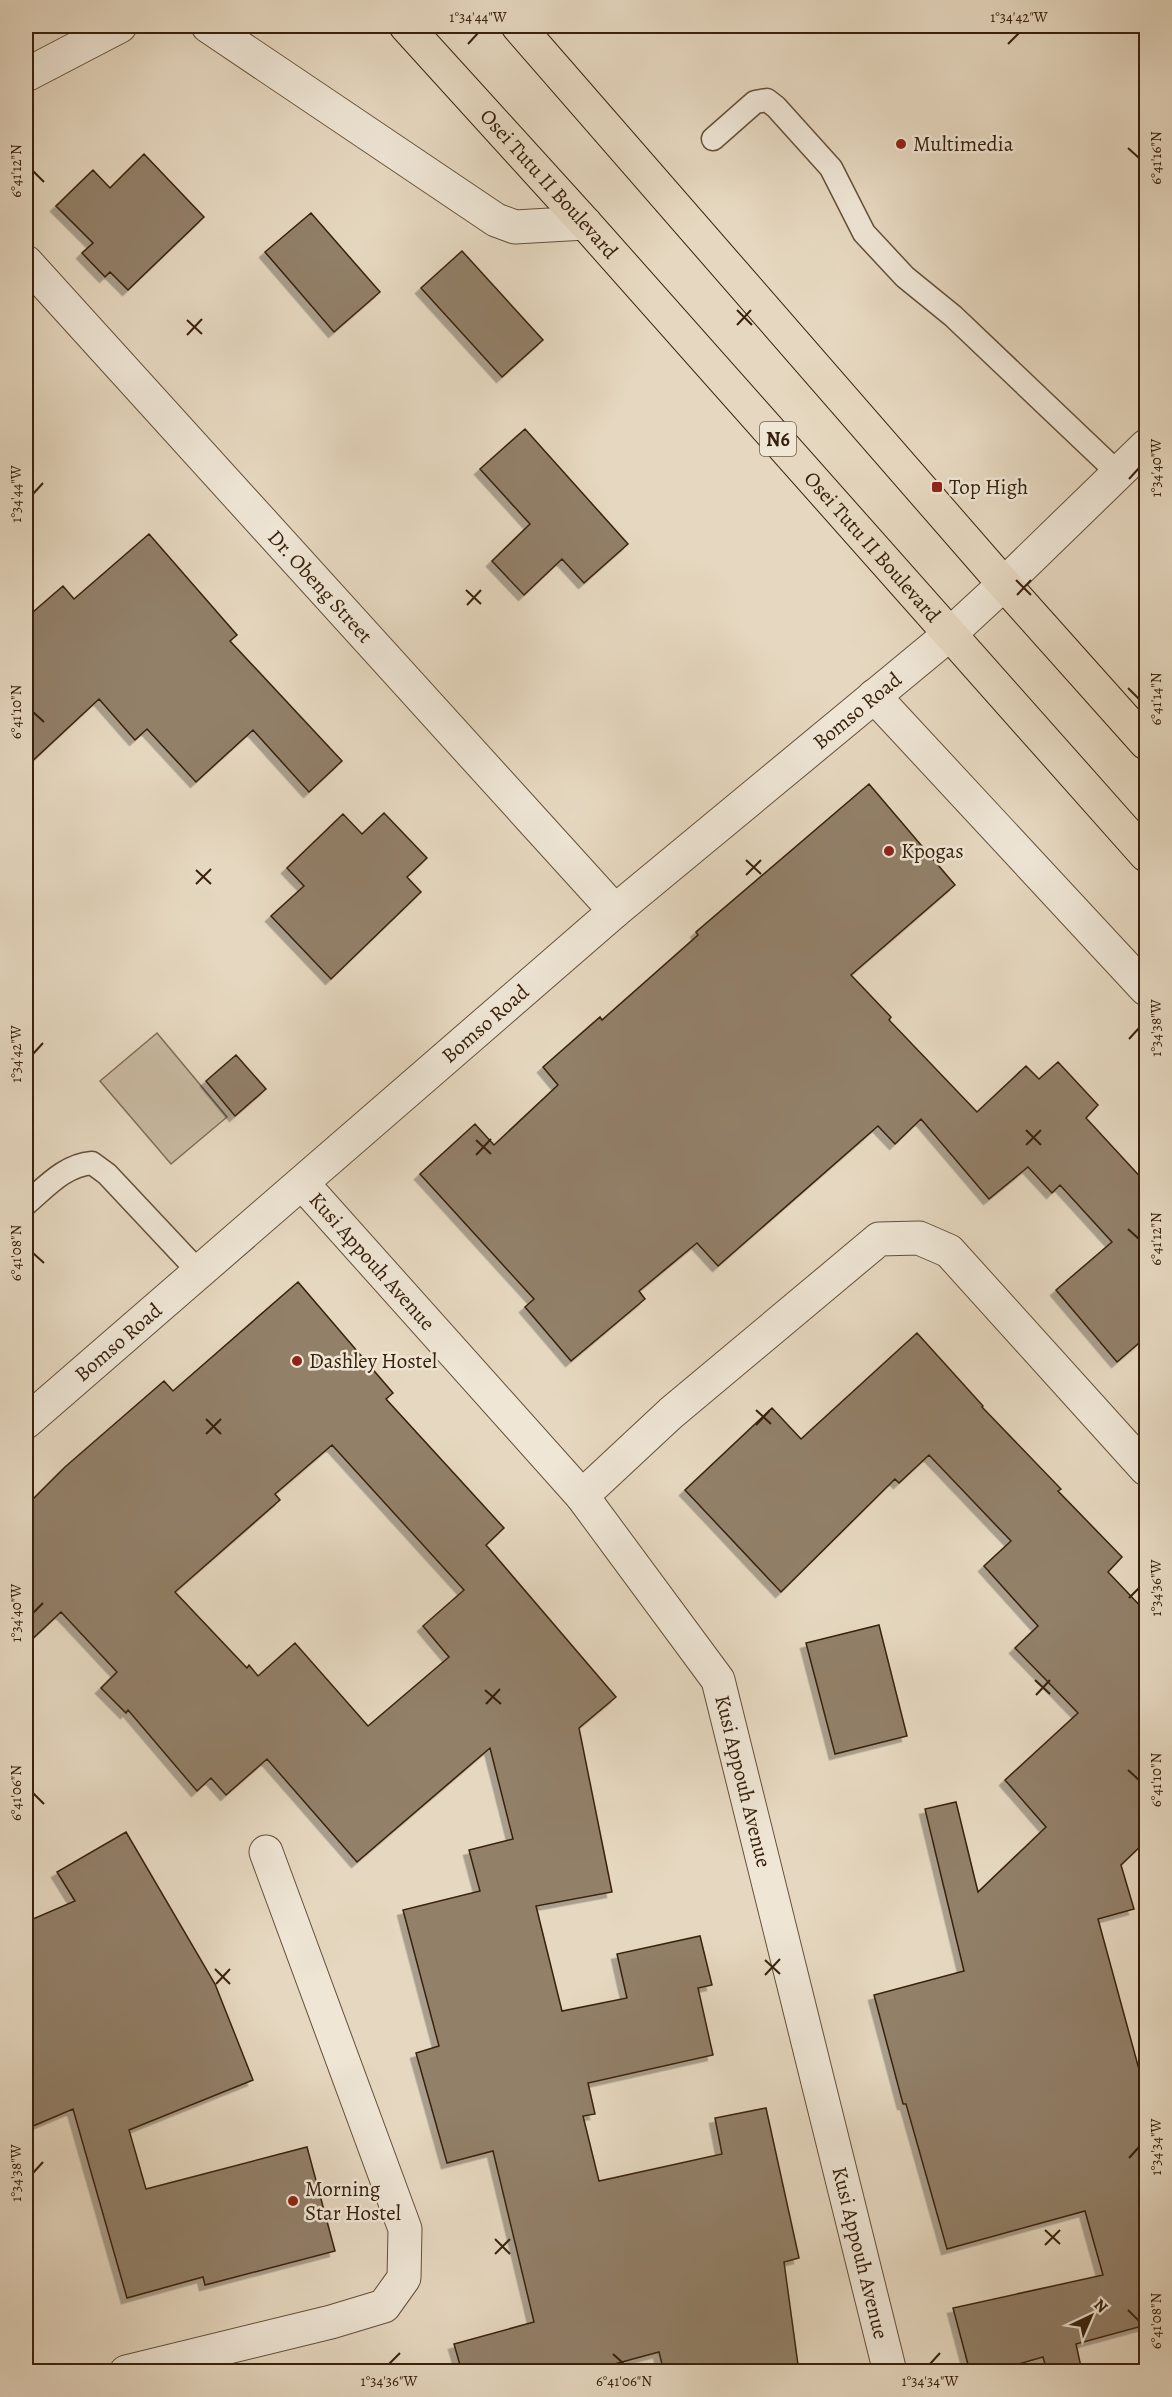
<svg xmlns="http://www.w3.org/2000/svg" width="1172" height="2397" font-family="Alegreya,serif">
<style>
.green{fill:#c8b9a1;stroke:#806d56;stroke-width:1.5}
.building{fill:#928069;stroke:#38210b;stroke-width:1.5;fill-rule:evenodd;filter:url(#shadow)}
.lines{fill:none;stroke-linecap:round;stroke-linejoin:round}
.service-casing{stroke:#644f38;stroke-width:25}
.minor-casing{stroke:#644f38;stroke-width:35}
.tertiary-casing{stroke:#644f38;stroke-width:35}
.trunk-casing{stroke:#38210b;stroke-width:35}
.service{stroke:#efe6d6;stroke-width:22}
.minor{stroke:#efe6d6;stroke-width:33}
.tertiary{stroke:#efe6d6;stroke-width:33}
.trunk{stroke:#e6d8c0;stroke-width:33}
.ticks{fill:none;stroke:#38210b;stroke-width:2}
.poi-dot{fill:#8f2418;stroke:#efe6d6;stroke-width:2}
.labels{text-anchor:middle;dominant-baseline:central;stroke-width:5;stroke-linejoin:round;paint-order:stroke}
.shield{fill:#efe6d6;stroke:#6f5c48;stroke-width:1.5}
.shield-label{font-size:20px;font-weight:bold;fill:#38210b}
.poi-label{font-size:21px;fill:#38210b;stroke:#efe6d6;text-anchor:start}
.street-label{font-size:21px;fill:#38210b;stroke:#efe6d6}
.neatline{fill:none;stroke:#38210b;stroke-width:2}
.ticks-label{font-size:15px;text-anchor:middle;fill:#38210b}
</style>
<defs>
<filter id="shadow"><feDropShadow dx="-5.5" dy="5.5" stdDeviation="0" flood-color="#0004"/></filter>
</defs>
<rect width="100%" height="100%" fill="#e6d8c0"/>
<filter id="stains"><feTurbulence type="fractalNoise" baseFrequency=".00333" numOctaves="4"/><feColorMatrix values="0 0 0 0 .2 0 0 0 0 .09 0 0 0 0 .02 0 0 0 .5 -.17"/></filter>
<radialGradient id="worn" r=".72"><stop offset=".6" stop-color="#630" stop-opacity="0"/><stop offset="1" stop-color="#630" stop-opacity=".3"/></radialGradient>
<path class="green" d="M157,1033L227,1117L171,1164L100,1081Z"/>
<path class="building" d="M144,154L204,217L128,290L110,272L105,277L82,253L93,243L56,206L93,170L110,188Z
M311,213L380,292L334,332L265,252Z
M462,251L543,340L502,377L421,288Z
M525,429L628,544L584,583L562,559L524,595L492,561L530,524L480,469Z
M149,534L237,635L230,641L342,761L309,792L253,730L196,782L147,729L135,740L99,699L26,767V618L63,586L74,599Z
M869,784L955,885L851,975L891,1017L889,1020L977,1112L1026,1066L1039,1079L1058,1062L1098,1105L1086,1118L1146,1183V1337L1117,1362L1056,1290L1112,1242L1060,1185L1052,1193L1028,1167L989,1199L921,1119L895,1144L878,1126L718,1266L697,1243L639,1291L645,1299L571,1361L525,1307L534,1299L420,1174L475,1124L494,1145L558,1085L543,1067L600,1017L602,1020L698,935L696,932Z
M384,813L427,858L407,877L421,892L331,979L271,916L304,886L287,868L343,814L362,834Z
M236,1055L266,1089L235,1116L206,1081Z
M298,1282L393,1393L386,1399L504,1528L486,1545L616,1697L579,1728L612,1892L536,1906L562,2011L627,1998L617,1954L700,1936L712,1985L698,1988L713,2055L588,2083L595,2114L583,2116L599,2181L722,2154L715,2118L766,2108L799,2258L784,2262L799,2372H664L659,2352L585,2372H462L454,2344L534,2322L493,2151L447,2163L416,2053L439,2046L403,1910L480,1891L469,1850L513,1839L490,1748L357,1862L267,1759L226,1795L211,1778L197,1791L128,1710L126,1713L101,1688L117,1672L61,1612L26,1645V1506L65,1467L164,1381L173,1391ZM332,1445L464,1590L423,1626L449,1657L368,1726L295,1643L258,1676L249,1665L247,1668L175,1592L280,1500L275,1494Z
M917,1333L983,1406L982,1407L1061,1489L1058,1491L1122,1557L1108,1572L1146,1612V1841L1121,1865L1134,1909L1098,1919L1146,2095V2325L1076,2344L1081,2367L1058,2372H1047L1043,2357L991,2372H970L953,2308L1103,2275L1085,2211L947,2249L906,2104H903L874,1995L964,1971L925,1809L956,1802L978,1892L1046,1827L1005,1780L1078,1713L1015,1648L1038,1626L984,1566L1011,1541L929,1455L899,1483L895,1479L781,1592L685,1490L772,1408L801,1439Z
M879,1625L907,1736L835,1754L806,1643Z
M126,1832L215,1984L253,2080L129,2130L146,2189L307,2147L335,2251L205,2285L203,2277L127,2298L73,2109L26,2129V1922L75,1901L57,1872Z"/>
<g class="lines">
<defs>
<path id="service" d="M713,139L755,102L767,100L776,107L831,168L864,233L905,277L953,316L1118,473
M26,1204C46,1187 65,1165 92,1163L107,1174L199,1272"/>
<g id="minor">
<path d="M208,26L496,220L515,227L585,223"/>
<path d="M26,75L120,26"/>
<path id="s1" d="M26,262L615,911"/>
<path d="M874,696L1146,989"/>
<path id="s2" d="M302,1183L582,1496L718,1680L890,2372"/>
<path d="M582,1496L671,1413L879,1239L919,1238L949,1251L1146,1469"/>
<path d="M126,2372L331,2322L384,2306L404,2278L405,2229L266,1852"/>
</g>
<g id="tertiary">
<path id="s3" d="M26,1422L615,911L951,633L1004,584L1146,446"/>
</g>
<g id="trunk">
<path id="s4" d="M406,26L585,223L1146,855"/>
<path d="M518,26L1004,584L1146,743"/>
</g>
</defs>
<use href="#service" class="service-casing"/>
<use href="#minor" class="minor-casing"/>
<use href="#tertiary" class="tertiary-casing"/>
<use href="#trunk" class="trunk-casing"/>
<use href="#service" class="service"/>
<use href="#minor" class="minor"/>
<use href="#tertiary" class="tertiary"/>
<use href="#trunk" class="trunk"/>
</g>
<path class="ticks" d="M468,44L478,33M1008,44L1019,33M1128,148L1139,158M33,171L44,182M737,310L752,325M187,320L202,334M737,325L751,310M187,335L202,319M1129,479L1139,468M33,494L43,483M1016,580L1031,595M466,590L481,604M1017,595L1031,580M467,605L481,590M1128,688L1139,699M33,712L44,722M746,860L761,874M196,870L211,884M746,875L761,860M196,884L211,869M1129,1039L1139,1028M33,1054L43,1043M1026,1130L1041,1145M476,1140L491,1154M1026,1145L1041,1130M476,1155L491,1139M1128,1229L1139,1239M33,1253L44,1263M756,1410L771,1424M206,1419L221,1434M756,1425L770,1410M206,1434L221,1419M1129,1598L1139,1588M33,1613L43,1603M1035,1680L1050,1694M485,1690L501,1704M1036,1695L1050,1680M486,1704L500,1689M1128,1770L1139,1780M33,1793L44,1804M765,1960L780,1974M215,1969L230,1984M765,1975L780,1959M216,1984L230,1969M1129,2158L1139,2147M33,2173L43,2162M1045,2230L1060,2244M495,2239L510,2254M1045,2245L1060,2230M495,2254L510,2239M1128,2310L1139,2321M613,2354L624,2364M389,2364L400,2353M930,2364L940,2353"/>
<g class="poi-dot">
<circle cx="901" cy="144" r="6"/>
<rect x="931" y="481" width="12" height="12" rx="3"/>
<circle cx="889" cy="851" r="6"/>
<circle cx="297" cy="1361" r="6"/>
<circle cx="293" cy="2201" r="6"/>
</g>
<g class="labels">
<rect class="shield" x="760" y="422" width="36" height="34" rx="4.5"/>
<g class="shield-label">
<text x="778" y="439">N6</text>
</g>
<g class="poi-label">
<text x="913" y="144">Multimedia</text>
<text x="949" y="487">Top High</text>
<text x="901" y="851">Kpogas</text>
<text x="309" y="1361">Dashley Hostel</text>
<text x="305" y="2189">Morning<tspan x="305" dy="24">Star Hostel</tspan></text>
</g>
<g class="street-label">
<text stroke="none"><textPath href="#s4" startOffset="213">Osei Tutu II Boulevard</textPath></text>
<text stroke="none"><textPath href="#s4" startOffset="699">Osei Tutu II Boulevard</textPath></text>
<text stroke="none"><textPath href="#s1" startOffset="438">Dr. Obeng Street</textPath></text>
<text stroke="none"><textPath href="#s3" startOffset="1094">Bomso Road</textPath></text>
<text stroke="none"><textPath href="#s3" startOffset="608">Bomso Road</textPath></text>
<text stroke="none"><textPath href="#s2" startOffset="105">Kusi Appouh Avenue</textPath></text>
<text stroke="none"><textPath href="#s3" startOffset="122">Bomso Road</textPath></text>
<text stroke="none"><textPath href="#s2" startOffset="753">Kusi Appouh Avenue</textPath></text>
<text stroke="none"><textPath href="#s2" startOffset="1239">Kusi Appouh Avenue</textPath></text>
</g>
</g>
<rect width="1172" height="2397" fill="none" stroke="#e6d8c0" stroke-width="66"/>
<g transform="translate(1091 2316) rotate(44)" stroke="#efe6d6" stroke-width="4.5" paint-order="stroke">
<path d="M0-4.5L10 22L0 15L-10 22Z" fill="#38210b"/>
<text y="-9" font-size="16" font-weight="bold" text-anchor="middle" fill="#38210b">N</text>
</g>
<rect x="33" y="33" width="1106" height="2331" class="neatline"/>
<g class="ticks-label">
<text x="478" y="22">1°34'44"W</text>
<text x="1019" y="22">1°34'42"W</text>
<text transform="translate(1156 158) rotate(-90)" y="5">6°41'16"N</text>
<text transform="translate(16 171) rotate(-90)" y="5">6°41'12"N</text>
<text transform="translate(1156 468) rotate(-90)" y="5">1°34'40"W</text>
<text transform="translate(16 494) rotate(-90)" y="5">1°34'44"W</text>
<text transform="translate(1156 699) rotate(-90)" y="5">6°41'14"N</text>
<text transform="translate(16 712) rotate(-90)" y="5">6°41'10"N</text>
<text transform="translate(1156 1028) rotate(-90)" y="5">1°34'38"W</text>
<text transform="translate(16 1054) rotate(-90)" y="5">1°34'42"W</text>
<text transform="translate(1156 1239) rotate(-90)" y="5">6°41'12"N</text>
<text transform="translate(16 1253) rotate(-90)" y="5">6°41'08"N</text>
<text transform="translate(1156 1588) rotate(-90)" y="5">1°34'36"W</text>
<text transform="translate(16 1613) rotate(-90)" y="5">1°34'40"W</text>
<text transform="translate(1156 1780) rotate(-90)" y="5">6°41'10"N</text>
<text transform="translate(16 1793) rotate(-90)" y="5">6°41'06"N</text>
<text transform="translate(1156 2147) rotate(-90)" y="5">1°34'34"W</text>
<text transform="translate(16 2173) rotate(-90)" y="5">1°34'38"W</text>
<text transform="translate(1156 2321) rotate(-90)" y="5">6°41'08"N</text>
<text x="389" y="2386">1°34'36"W</text>
<text x="624" y="2386">6°41'06"N</text>
<text x="930" y="2386">1°34'34"W</text>
</g>
<rect width="100%" height="100%" filter="url(#stains)"/>
<rect width="100%" height="100%" fill="url(#worn)"/>
</svg>
